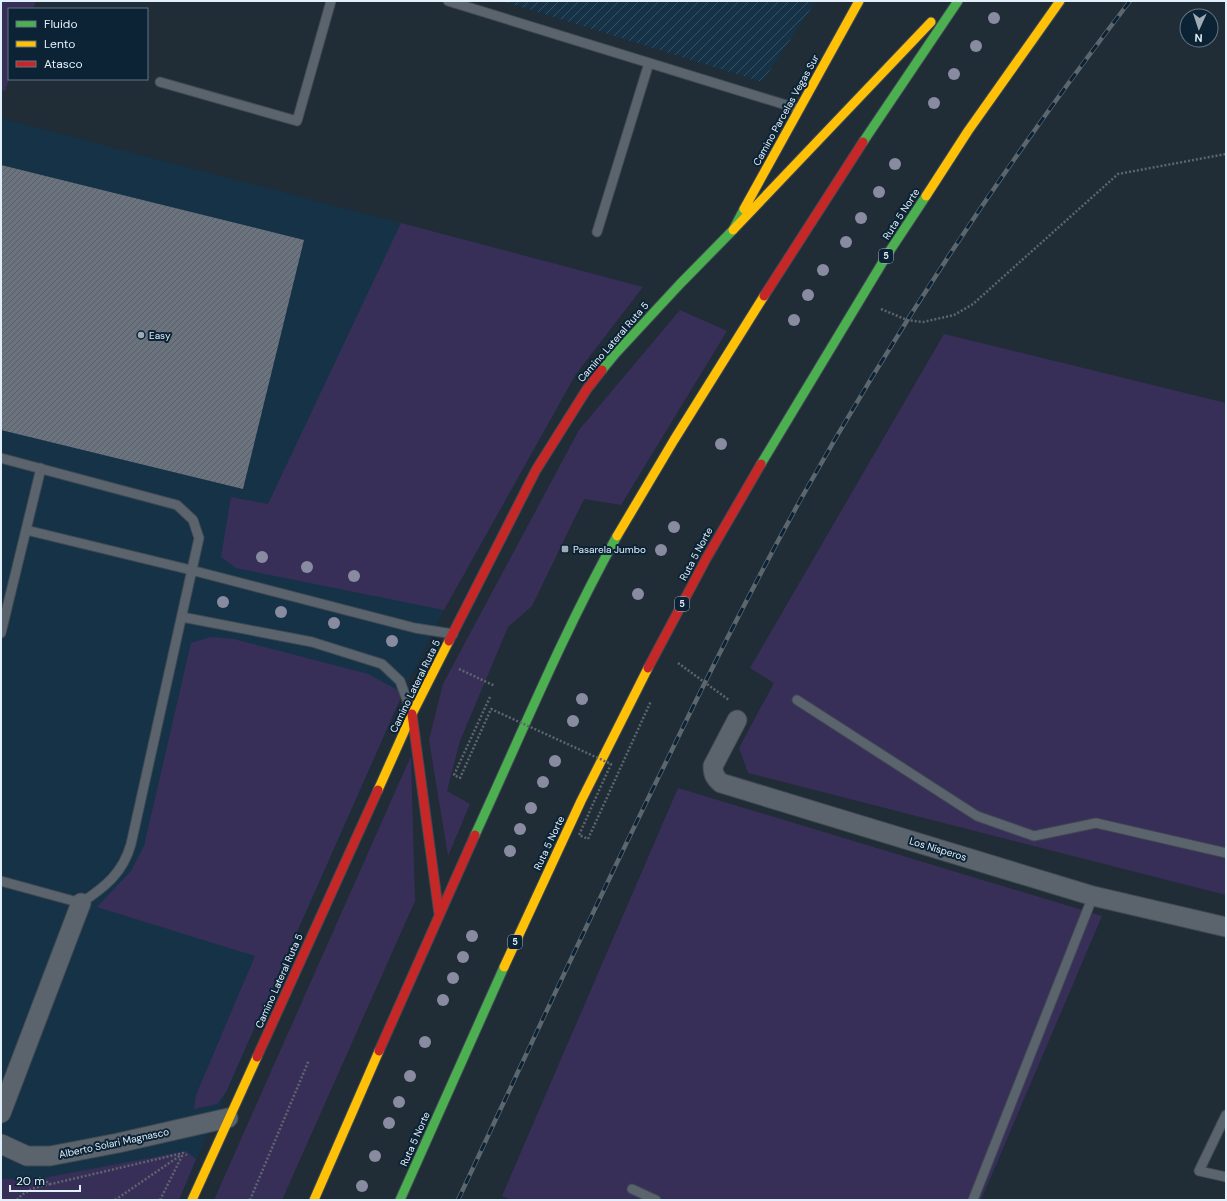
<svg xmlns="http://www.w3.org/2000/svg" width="1227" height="1201" font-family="'DM Sans',sans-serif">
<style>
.built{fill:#163247}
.industrial{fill:url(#industrial-furrows)}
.grass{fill:#382f59}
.building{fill:url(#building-hatch)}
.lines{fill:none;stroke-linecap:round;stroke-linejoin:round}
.lane-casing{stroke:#3f4952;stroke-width:11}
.street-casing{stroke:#3f4952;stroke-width:21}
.fast-casing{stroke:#3f4952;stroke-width:11}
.slow-casing{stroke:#3f4952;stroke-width:11}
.jam-casing{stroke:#3f4952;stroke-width:11}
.path{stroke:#5d666d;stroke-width:2.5;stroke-dasharray:2 2;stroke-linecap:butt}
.lane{stroke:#5b646c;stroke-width:9}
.street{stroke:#5b646c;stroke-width:19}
.fast{stroke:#4caf50;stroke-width:9}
.slow{stroke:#ffc107;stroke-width:9}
.jam{stroke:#c62828;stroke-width:9}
.rail-casing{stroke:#5c666d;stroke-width:4.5}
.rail{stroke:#0c2335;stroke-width:3;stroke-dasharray:9;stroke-linecap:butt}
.path-bridge{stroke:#5d666d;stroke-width:2.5;stroke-dasharray:2 2;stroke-linecap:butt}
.tree{fill:#898ba1}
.poi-dot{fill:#9eabb7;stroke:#0c2335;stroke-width:1.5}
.labels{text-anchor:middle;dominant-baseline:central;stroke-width:4;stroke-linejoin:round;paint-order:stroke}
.shield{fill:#0c2335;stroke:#a2b2c0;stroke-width:1}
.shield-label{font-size:9px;font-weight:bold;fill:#e2f0fc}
.street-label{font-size:10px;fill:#e2f0fc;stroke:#0c2335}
.poi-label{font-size:10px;fill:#e2f0fc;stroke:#0c2335;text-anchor:start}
</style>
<defs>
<pattern id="industrial-furrows" width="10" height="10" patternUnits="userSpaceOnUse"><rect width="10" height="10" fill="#163247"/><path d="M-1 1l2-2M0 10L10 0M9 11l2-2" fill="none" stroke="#385062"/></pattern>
<pattern id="building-hatch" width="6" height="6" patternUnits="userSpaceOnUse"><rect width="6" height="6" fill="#6b737e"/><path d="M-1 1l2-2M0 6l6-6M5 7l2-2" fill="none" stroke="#585e65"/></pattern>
</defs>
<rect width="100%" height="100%" fill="#202c36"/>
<path class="built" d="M1,118L643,287L576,374L444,610L403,693L179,1200H1Z"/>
<path class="industrial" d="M502,1H816L762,82Z"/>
<path class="grass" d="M1,1H36L33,9H9V79L5,91L1,90Z
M401,223L643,287L576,374L444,610L236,568L221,557L231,497L268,504Z
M680,310L727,331L621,505L584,499L532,606L508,627L460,741L447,791L470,804L448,856L429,740L443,684L579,430Z
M944,334L1226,403V895L748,773L739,748L774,683L750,668Z
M211,637L234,639L368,674L403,693L226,1092L217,1104L194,1109L196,1095L255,956L97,907L131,871L144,846L191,643Z
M411,756L415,901L282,1200H214Z
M678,788L1102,916L981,1200H511L502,1196Z
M186,1151L196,1159L179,1200H1V1179L33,1180Z"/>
<path class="building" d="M1,165L304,240L243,489L1,430Z"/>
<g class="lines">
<defs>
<path id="lane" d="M448,1L799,109
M160,82L297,121L331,1
M597,232L649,63
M1,458L177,505L193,520L199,538L131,844C123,873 105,887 81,903L1,881
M26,530L191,570L415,628L453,634
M182,617L312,642L382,664L400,681L411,711
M1,633L41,468
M797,700L977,816L1034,836L1096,823L1226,853
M1226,1115L1199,1171L1226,1177
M632,1189L656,1200
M973,1200L1093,896"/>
<path id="street" d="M737,720L713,766C713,774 715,778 721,783L1093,896L1226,927
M1,1113L81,903
M1,1144L27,1156H50L118,1143L228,1118"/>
<path id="fast" d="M863,142L958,1
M602,370L616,353L680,284L733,230L744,209
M761,464L887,255L926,196
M475,835C521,735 563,633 617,536
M400,1200L504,967"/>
<path id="slow" d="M926,196L968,131L1060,1
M744,209L859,1
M733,230L931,22
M617,536L674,440L764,296
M378,790L412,714L449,641
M504,967L581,801L648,668
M192,1200L257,1057
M314,1200L379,1051"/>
<path id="jam" d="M764,296L863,142
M449,641L536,470L587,389L602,370
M648,668L706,559L761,464
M412,714L439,914
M379,1051L475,835
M257,1057L378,790"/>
</defs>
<use href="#lane" class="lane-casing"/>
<use href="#street" class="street-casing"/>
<use href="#fast" class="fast-casing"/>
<use href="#slow" class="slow-casing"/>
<use href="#jam" class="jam-casing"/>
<path class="path" d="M881,309L907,320L923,322L954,315L973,304L1118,174L1226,154
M678,663L729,700
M459,669L495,686
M39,1178L51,1184L183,1153L187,1155
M17,1200C26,1189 37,1187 51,1184
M115,1200L181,1155
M160,1200L183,1154
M250,1200L309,1060"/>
<use href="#lane" class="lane"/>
<use href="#street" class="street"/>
<use href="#fast" class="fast"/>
<use href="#slow" class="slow"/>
<use href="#jam" class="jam"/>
<defs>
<path id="rail" d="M458,1200C528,1051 596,903 669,756C711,669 755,582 802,497C899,324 1009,159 1130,1"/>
</defs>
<use href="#rail" class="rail-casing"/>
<use href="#rail" class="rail"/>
<path class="path-bridge" d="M490,697L454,775L460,778L491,709L611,764L579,835L588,839L651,701"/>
</g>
<g class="tree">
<circle cx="994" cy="18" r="6"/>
<circle cx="976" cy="46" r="6"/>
<circle cx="954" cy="74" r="6"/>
<circle cx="934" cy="103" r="6"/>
<circle cx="895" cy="164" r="6"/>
<circle cx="879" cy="192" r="6"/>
<circle cx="861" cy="218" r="6"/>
<circle cx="846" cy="242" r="6"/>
<circle cx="823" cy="270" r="6"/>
<circle cx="808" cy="295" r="6"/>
<circle cx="794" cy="320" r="6"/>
<circle cx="721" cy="444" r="6"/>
<circle cx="674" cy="527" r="6"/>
<circle cx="661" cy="550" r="6"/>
<circle cx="262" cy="557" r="6"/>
<circle cx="307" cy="567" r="6"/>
<circle cx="354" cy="576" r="6"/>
<circle cx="638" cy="594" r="6"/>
<circle cx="223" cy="602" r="6"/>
<circle cx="281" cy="612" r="6"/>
<circle cx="334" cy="623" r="6"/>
<circle cx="392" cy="641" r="6"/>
<circle cx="582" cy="699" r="6"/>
<circle cx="573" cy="721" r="6"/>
<circle cx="555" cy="761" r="6"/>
<circle cx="543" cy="782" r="6"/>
<circle cx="531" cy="808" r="6"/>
<circle cx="520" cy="829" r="6"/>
<circle cx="510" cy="851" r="6"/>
<circle cx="472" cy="936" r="6"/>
<circle cx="463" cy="957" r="6"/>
<circle cx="453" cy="978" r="6"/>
<circle cx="443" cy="1000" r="6"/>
<circle cx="425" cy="1042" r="6"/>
<circle cx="410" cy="1076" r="6"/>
<circle cx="399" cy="1102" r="6"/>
<circle cx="389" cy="1123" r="6"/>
<circle cx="375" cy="1156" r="6"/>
<circle cx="362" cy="1186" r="6"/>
</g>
<g class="poi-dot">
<circle cx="141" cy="335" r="4"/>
<rect x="561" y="545" width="8" height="8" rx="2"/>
</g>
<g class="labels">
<g class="shield">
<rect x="879" y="249" width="14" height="14" rx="3"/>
<rect x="675" y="597" width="14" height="14" rx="3"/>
<rect x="508" y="935" width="14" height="14" rx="3"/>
</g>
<g class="shield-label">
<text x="886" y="256">5</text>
<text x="682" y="604">5</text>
<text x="515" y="942">5</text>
</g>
<g class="street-label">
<text transform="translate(786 110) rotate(-61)">Camino Parcelas Vegas Sur</text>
<text transform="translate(901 214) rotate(-57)">Ruta 5 Norte</text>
<text transform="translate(613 342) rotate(-49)">Camino Lateral Ruta 5</text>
<text transform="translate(696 554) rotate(-62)">Ruta 5 Norte</text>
<text transform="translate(415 686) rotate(-64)">Camino Lateral Ruta 5</text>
<text transform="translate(549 843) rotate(-65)">Ruta 5 Norte</text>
<text transform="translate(938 849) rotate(17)">Los Nísperos</text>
<text transform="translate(279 981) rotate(-66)">Camino Lateral Ruta 5</text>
<text transform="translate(415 1139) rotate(-66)">Ruta 5 Norte</text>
<text transform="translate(114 1143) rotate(-12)">Alberto Solari Magnasco</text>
</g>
<g class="poi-label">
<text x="149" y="335">Easy</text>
<text x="573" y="549">Pasarela Jumbo</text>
</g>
</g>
<rect width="1227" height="1201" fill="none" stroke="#e2f0fc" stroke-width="4"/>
<rect x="8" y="8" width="140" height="72" fill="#0c2335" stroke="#627585"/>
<rect x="16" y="21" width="20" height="6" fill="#4caf50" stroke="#627585"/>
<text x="44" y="28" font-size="12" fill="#e2f0fc">Fluido</text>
<rect x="16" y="41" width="20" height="6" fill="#ffc107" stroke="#627585"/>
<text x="44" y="48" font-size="12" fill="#e2f0fc">Lento</text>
<rect x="16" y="61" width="20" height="6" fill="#c62828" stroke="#627585"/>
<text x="44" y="68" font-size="12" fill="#e2f0fc">Atasco</text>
<g transform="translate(1199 28) rotate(183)"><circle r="19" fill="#0c2335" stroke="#627585"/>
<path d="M0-3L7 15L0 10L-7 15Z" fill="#9eabb7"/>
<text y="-6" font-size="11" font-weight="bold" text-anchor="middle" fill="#e2f0fc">N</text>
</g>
<path d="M10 1185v6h70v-6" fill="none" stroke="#e2f0fc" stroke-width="2"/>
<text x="16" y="1185" font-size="12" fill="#e2f0fc" stroke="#0c2335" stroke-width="3" paint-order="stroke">20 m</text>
</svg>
